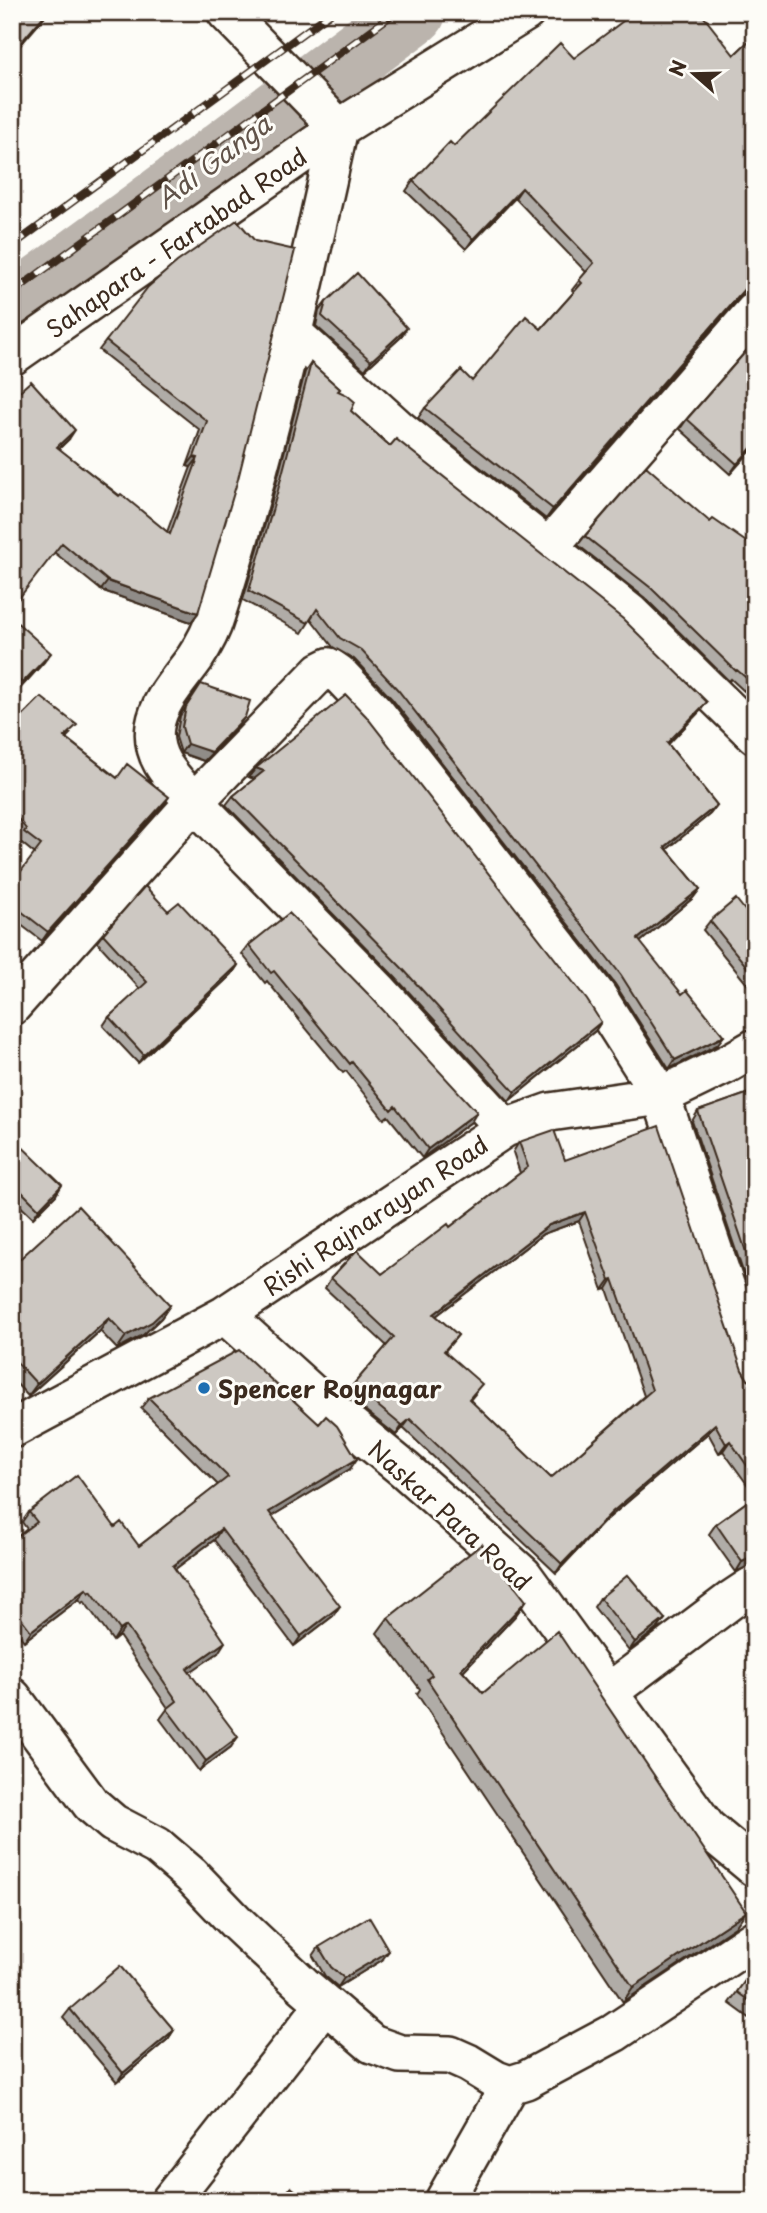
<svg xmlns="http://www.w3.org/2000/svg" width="767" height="2213" font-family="'Playpen Sans',sans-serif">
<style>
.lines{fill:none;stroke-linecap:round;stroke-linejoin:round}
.river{stroke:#bbb4ad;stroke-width:66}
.minor-casing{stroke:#3b2a1e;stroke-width:42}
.minor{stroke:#fdfcf7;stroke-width:37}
.rail-casing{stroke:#3b2a1e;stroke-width:8}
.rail{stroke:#fdfcf7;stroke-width:5;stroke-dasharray:16;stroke-linecap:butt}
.wall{fill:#b0aca7;stroke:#3b2a1e;stroke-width:2;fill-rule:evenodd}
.shaded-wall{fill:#908c88;stroke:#3b2a1e;stroke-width:2}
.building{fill:#cdc8c2;stroke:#3b2a1e;stroke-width:2;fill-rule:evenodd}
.poi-dot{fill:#1f6fb2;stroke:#fdfcf7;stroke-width:2.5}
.labels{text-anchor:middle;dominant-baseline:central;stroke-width:6;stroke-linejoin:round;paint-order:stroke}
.street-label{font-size:24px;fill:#3b2a1e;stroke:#fdfcf7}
.poi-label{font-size:24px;font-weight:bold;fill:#3b2a1e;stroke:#fdfcf7;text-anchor:start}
.water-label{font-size:26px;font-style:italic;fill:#615349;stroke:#fdfcf7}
</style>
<rect width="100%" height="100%" fill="#fdfcf7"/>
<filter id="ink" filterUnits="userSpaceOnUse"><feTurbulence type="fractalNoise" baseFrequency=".0143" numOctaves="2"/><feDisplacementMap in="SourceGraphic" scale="14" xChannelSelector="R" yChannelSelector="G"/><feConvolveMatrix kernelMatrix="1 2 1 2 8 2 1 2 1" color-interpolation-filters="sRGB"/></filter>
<g filter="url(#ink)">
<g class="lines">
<path class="river" d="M12,309L144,213L413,12"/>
<defs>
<path id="minor" d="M226,12L339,128
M339,128C303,291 267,455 216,615C212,629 203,646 195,658C180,679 159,700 155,726C150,759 174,779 194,802L380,992L505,1128
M294,334L399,429L630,613L755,735
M12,356L339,128L526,12
M549,547L755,311
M12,1006L194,802L321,671L329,667L339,674L375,712L598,997L661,1096L755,1373
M225,1315L317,1398L405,1470L523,1575L707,1828L755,1868
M12,1429L225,1315L505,1128L550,1112L661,1096L729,1063L755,1048
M609,1692L731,1600L755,1584
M12,1697L91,1804L113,1823L157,1846L191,1875L237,1923L303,1985L372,2044L400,2054L450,2055L468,2063L496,2080L510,2085L526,2080L614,2033L755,1939
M170,2201L325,2004
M444,2201L510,2085"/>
</defs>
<use href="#minor" class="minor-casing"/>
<use href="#minor" class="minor"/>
<defs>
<path id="rail" d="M12,246L332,12
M12,293L396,12"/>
</defs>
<use href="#rail" class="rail-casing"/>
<use href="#rail" class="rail"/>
</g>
<path class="wall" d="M755,35V291H748L739,297L546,519L418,418L425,408L472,381L541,329L574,292L572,290L586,272L515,198L466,249L406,191L413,181L454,146L574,58L734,55Z
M237,220L198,613L191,622L101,590L55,553L12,398L69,439L59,449L167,532L191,467L187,466L200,430L99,350L106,341Z
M326,302L401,337L365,370L316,326L319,311Z
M755,341V446L730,474L680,429L687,419Z
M311,363L340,389L338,392L351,411L390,446L700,711L668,744L717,805L710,814L667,849L700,889L693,898L640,942L717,1045L669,1069L615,984L392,699L354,659L333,647L311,619L302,633L243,600L272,500L305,372Z
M710,522L755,548V679L744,691L731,679L729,681L645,598L578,545L585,536Z
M12,618L44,662L16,693L12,690Z
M201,684L238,726L204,761L181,753L176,737L180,716Z
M12,726L70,734L66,738L117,778L162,806L42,941L12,918V883L35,854L18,840L20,837L12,828Z
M256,768L601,1022L595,1031L509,1101L395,977L226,805L233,796L254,779L249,777Z
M168,911L238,965L232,974L138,1063L103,1026L109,1017L140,989L97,942L103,934Z
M710,921L755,923V994L703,930Z
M249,945L471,1122L422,1158L388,1116L384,1119L346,1071L343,1073L267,981L265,983L242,954Z
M755,1091V1307L692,1121L698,1111Z
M12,1137L56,1195L33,1218L12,1198Z
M519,1142L565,1160L742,1370L748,1380L755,1383V1489L752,1491L723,1451L719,1453L708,1433L604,1522L556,1573L403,1428L396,1435L346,1395L353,1385L387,1346L325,1288L331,1278L382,1274L450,1227L520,1173L513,1152ZM579,1221L603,1290L607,1289L644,1396L551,1478L470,1400L475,1394L445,1351L458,1335L436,1316L543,1234Z
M12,1266L170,1305L161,1318L143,1335L117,1349L100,1331L28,1396L12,1379Z
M149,1398L350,1469L272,1516L333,1616L294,1646L214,1540L175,1569L218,1653L189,1672L231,1747L199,1771L160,1719L168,1708L119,1636L113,1641L84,1601L82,1603L79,1599L24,1641L12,1626V1541L27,1529L22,1522L29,1512L115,1527L139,1546L218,1485L141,1408Z
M755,1496V1563L736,1572L709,1534L716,1524Z
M600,1598L665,1619L658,1628L629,1651L594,1607Z
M526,1601L515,1616L463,1671L483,1693L735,1927L623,2002L417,1694L420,1689L377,1633L388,1618Z
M319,1947L382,1960L338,1987L325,1976L313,1956Z
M755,1967V2022L729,2003Z
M70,2009L174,2030L168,2039L117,2082L63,2018Z"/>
<path class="shaded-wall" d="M47,12H49L12,55V53Z
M522,188L515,198L466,249L473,239Z
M755,281V291H748L739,297L546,519L553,509L746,287Z
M407,328L401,337L365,370L371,361Z
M75,430L69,439L50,457L57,447Z
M755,444V446L730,474L737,464Z
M194,457L198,458L191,467L187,466Z
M108,581L198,613L191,622L101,590Z
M51,653L44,662L16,693L22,683Z
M707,702L700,711L661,752L667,743Z
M245,717L238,726L204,761L181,753L187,744Z
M256,768L264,771L258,780L249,777Z
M169,797L162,806L42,941L48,932Z
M717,805L710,814L659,856L665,847Z
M700,889L693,898L632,949L638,939Z
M238,965L232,974L138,1063L144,1055Z
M601,1022L595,1031L509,1101L515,1092Z
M724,1036L717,1045L669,1069L675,1060Z
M477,1112L471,1122L422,1158L428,1149Z
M62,1185L56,1195L33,1218L39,1209Z
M585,1212L579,1221L543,1234L427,1323L434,1314L549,1225Z
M613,1279L607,1289L603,1290L610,1280Z
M170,1305L161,1318L143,1335L117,1349L126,1336Z
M109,1318L100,1331L28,1396L37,1384Z
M410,1419L403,1428L396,1435L402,1426Z
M715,1424L708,1433L604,1522L556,1573L562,1564L611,1513Z
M730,1441L723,1451L719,1453L726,1444Z
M357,1459L350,1469L262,1522L269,1512Z
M221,1529L214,1540L166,1576L173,1566Z
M755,1556V1563L736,1572L742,1562Z
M86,1589L79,1599L24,1641L31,1631Z
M526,1601L515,1616L451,1684L461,1669Z
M340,1606L333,1616L294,1646L301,1636Z
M665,1619L658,1628L629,1651L635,1642Z
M126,1626L119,1636L113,1641L120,1630Z
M225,1642L218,1653L180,1679L187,1669Z
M238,1737L231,1747L199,1771L206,1761Z
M746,1912L735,1927L623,2002L633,1987Z
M389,1951L382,1960L338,1987L344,1978Z
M174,2030L168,2039L117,2082L123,2073Z"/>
<path class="building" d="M12,12H47L12,53Z
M635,12H700L734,55L755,35V281L746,287L553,509L425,408L461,370L472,381L526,316L541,329L582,283L579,280L594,263L522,188L473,239L413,181L450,142L454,146L560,43L574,58Z
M237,220L255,241L295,250L238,479L198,613L108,581L62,543L12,607V398L31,381L75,430L57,447L119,496L121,494L170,534L198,458L194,457L207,421L106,341L148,287L177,262Z
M357,273L407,328L371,361L322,316L326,302Z
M755,341V444L737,464L687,419Z
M311,363L340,389L338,391L347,395L355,402L351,411L390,446L396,439L623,619L707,702L667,743L717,805L665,847L700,889L638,939L682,994L687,990L724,1036L675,1060L621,975L398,690L361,650L340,638L317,609L308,623L249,591L278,490Z
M646,466L710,522L713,519L755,548V677L751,682L737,670L736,671L651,588L585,536Z
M12,618L51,653L22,683L12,674Z
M201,684L250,701L245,717L211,752L187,744L182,727L186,707Z
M346,695L366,716L587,1000L601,1022L515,1092L402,968L233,796L264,771L256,768Z
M41,697L77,725L64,737L117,778L127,764L169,797L48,932L12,904V883L41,845L24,832L26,829L12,811V726Z
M145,886L168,911L179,902L238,965L144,1055L109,1017L147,982L103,934Z
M736,899L755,923V977L710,921Z
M289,913L371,997L477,1112L428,1149L395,1106L391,1110L352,1062L350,1064L274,971L271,973L249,945Z
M755,1091V1278L698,1111Z
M659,1126L742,1370L748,1380L755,1383V1477L730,1441L726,1444L715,1424L611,1513L562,1564L410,1419L402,1426L353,1385L394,1337L331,1278L357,1250L382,1274L448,1224L450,1227L528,1167L519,1142L554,1130L565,1160ZM585,1212L610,1280L613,1279L652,1390L551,1478L469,1399L482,1384L444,1351L458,1335L434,1314L549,1225Z
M12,1137L62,1185L39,1209L12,1182Z
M78,1206L170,1305L152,1322L126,1336L109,1318L37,1384L12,1357V1266Z
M239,1350L319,1424L326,1416L337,1426L357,1459L269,1512L340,1606L301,1636L221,1529L173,1566L225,1642L187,1669L238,1737L206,1761L167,1709L177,1701L126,1626L120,1630L91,1591L89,1593L86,1589L31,1631L12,1606V1541L37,1522L29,1512L77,1475L115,1527L121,1522L139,1546L228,1477L149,1398Z
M755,1496V1556L742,1562L716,1524Z
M482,1544L526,1601L461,1669L483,1693L557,1631L746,1912L633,1987L427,1679L432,1675L388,1618Z
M628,1575L665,1619L635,1642L600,1598Z
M369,1917L389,1951L344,1978L331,1967L319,1947Z
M120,1966L174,2030L123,2073L70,2009Z
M755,1967V2005L737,1992Z
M291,2187L308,2201H280Z"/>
</g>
<circle class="poi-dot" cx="204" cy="1388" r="7"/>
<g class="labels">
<g class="street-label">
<text transform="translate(176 242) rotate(-35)">Sahapara - Fartabad Road</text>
<text transform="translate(375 1215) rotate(-34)">Rishi Rajnarayan Road</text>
<text transform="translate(450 1515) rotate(42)">Naskar Para Road</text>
</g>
<g class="poi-label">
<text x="218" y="1388">Spencer Roynagar</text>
</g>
<g class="water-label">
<text transform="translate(213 161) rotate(-37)">Adi Ganga</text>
</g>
</g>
<rect width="767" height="2213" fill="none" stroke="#fdfcf7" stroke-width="42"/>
<rect x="21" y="21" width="725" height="2171" fill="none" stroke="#3b2a1e" stroke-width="2.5" filter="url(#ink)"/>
<g transform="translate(694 74) rotate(290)" stroke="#fdfcf7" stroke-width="5" paint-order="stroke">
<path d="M0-5L12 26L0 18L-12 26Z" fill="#3b2a1e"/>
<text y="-10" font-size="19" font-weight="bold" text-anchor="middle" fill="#3b2a1e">N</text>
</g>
</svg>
